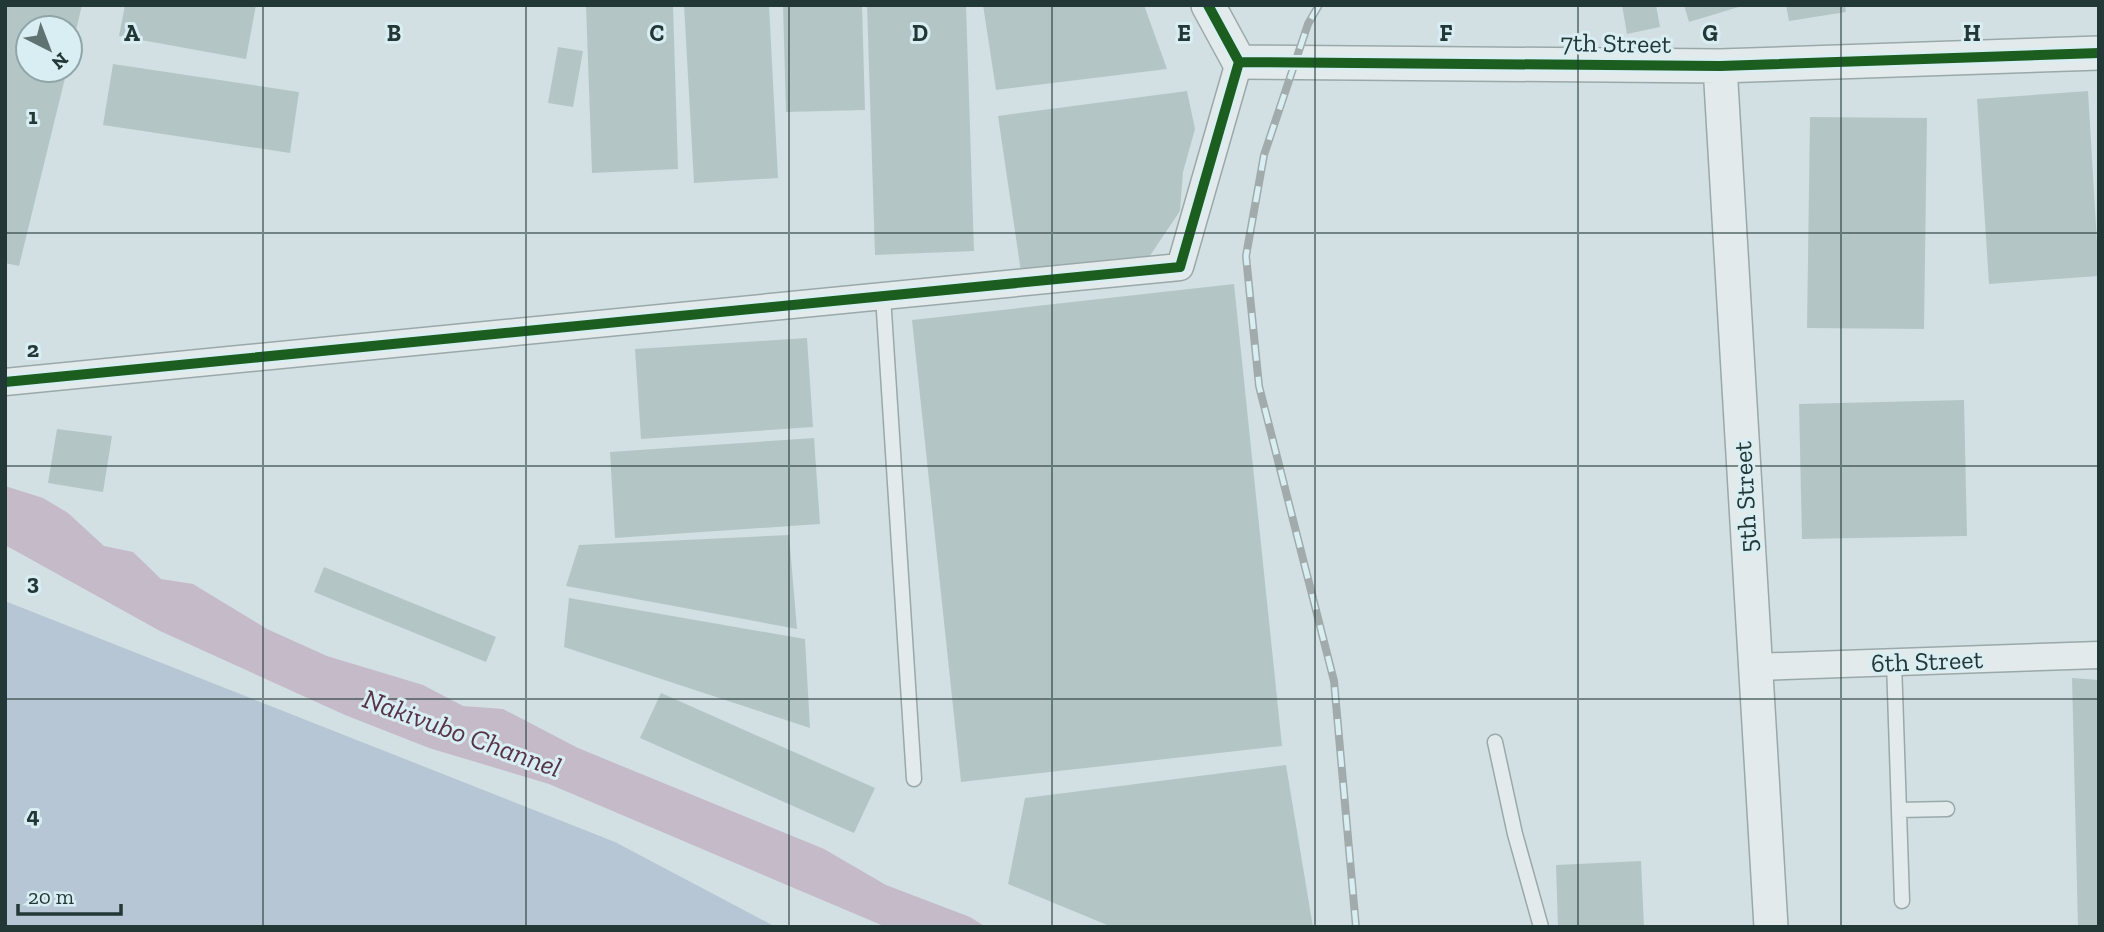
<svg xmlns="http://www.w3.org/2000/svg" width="2104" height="932" font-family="'Zilla Slab',serif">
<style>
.green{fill:#b6c6d4}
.water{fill:#c5bac8}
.building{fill:#b3c6c5}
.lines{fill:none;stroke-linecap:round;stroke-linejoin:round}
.service-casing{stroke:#9aa8a9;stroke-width:17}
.minor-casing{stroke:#9aa8a9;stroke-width:29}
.tertiary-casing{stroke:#9aa8a9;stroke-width:36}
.service{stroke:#e2eaec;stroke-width:14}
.minor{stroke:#e2eaec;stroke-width:26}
.tertiary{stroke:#e2eaec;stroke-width:33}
.rail-casing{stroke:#a2abac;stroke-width:8}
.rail{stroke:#d9eef3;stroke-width:5;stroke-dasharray:16;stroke-linecap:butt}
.cycleway-casing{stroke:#d9eef3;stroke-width:15}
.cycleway{stroke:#1b5e20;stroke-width:10}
.grid{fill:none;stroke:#223837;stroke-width:2;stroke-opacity:0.55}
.labels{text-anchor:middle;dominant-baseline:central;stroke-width:6;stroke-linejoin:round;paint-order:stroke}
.street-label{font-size:26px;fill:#223837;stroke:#d9eef3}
.water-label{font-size:28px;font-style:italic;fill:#563348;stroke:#d9eef3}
.grid-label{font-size:23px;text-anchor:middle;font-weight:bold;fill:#223837;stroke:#d9eef3;stroke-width:6;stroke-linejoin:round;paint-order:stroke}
</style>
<rect width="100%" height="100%" fill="#d2e0e3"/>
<path class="green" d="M5,601L615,842L776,927H5Z"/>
<path class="water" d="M5,486L43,498L68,513L104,546L133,552L161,579L193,584L267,629L327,656L423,685L463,706L503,709L578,748L824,849L886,885L970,917L986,927H886L549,784L429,748L345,715L160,631L5,545Z"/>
<path class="building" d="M5,5H82L71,52L70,28H28V70H67L19,266L5,263Z
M125,5H256L246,59L119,36Z
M586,5H673L678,169L592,173Z
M684,5H769L778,178L694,183Z
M783,5H862L865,110L786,112Z
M867,5H966L974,251L875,255Z
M983,5H1144L1167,69L996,90Z
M1622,5H1656L1660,27L1627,34Z
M1684,5H1742V6L1689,22Z
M1786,5H1845L1846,12L1789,21Z
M558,47L583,51L573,107L548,103Z
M113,64L299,92L290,153L103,125Z
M1187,91L1195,129L1183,172L1180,211L1141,269L1022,279L998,116Z
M2088,91L2099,276L1989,284L1977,99Z
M1810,117L1927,118L1924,329L1807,328Z
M1234,284L1282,746L961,782L912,320Z
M807,338L813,427L641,439L635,349Z
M1964,400L1967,536L1802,539L1799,404Z
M57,429L112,436L103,492L48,483Z
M814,438L820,524L615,538L610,452Z
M789,535L797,629L566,586L579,545Z
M324,567L496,637L486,662L314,592Z
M569,598L805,639L810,728L564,647Z
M2072,678L2099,680V927H2078Z
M661,693L875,788L854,833L640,738Z
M1286,765L1313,927H1112L1008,884L1025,798Z
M1641,861L1644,927H1558L1556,865Z"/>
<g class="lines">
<defs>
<path id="service" d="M883,296L914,779
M1894,662L1902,901
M1495,742L1515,834L1541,927
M1899,810L1947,809"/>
<path id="minor" d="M5,382L1180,267L1239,62
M1755,667L2099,655"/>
<path id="tertiary" d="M1208,5L1239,62L1720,66L2099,53
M1720,66L1771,927"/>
</defs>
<use href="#service" class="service-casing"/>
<use href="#minor" class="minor-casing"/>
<use href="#tertiary" class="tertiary-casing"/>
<use href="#service" class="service"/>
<use href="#minor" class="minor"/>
<use href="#tertiary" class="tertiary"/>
<defs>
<path id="rail" d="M1319,5L1308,24L1264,155L1246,256L1259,386L1334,681L1356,927"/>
</defs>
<use href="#rail" class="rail-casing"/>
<use href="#rail" class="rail"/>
<defs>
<path id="cycleway" d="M1208,5L1239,62L1720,66L2099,53
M5,382L1180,267L1239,62"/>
</defs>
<use href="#cycleway" class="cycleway-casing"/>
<use href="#cycleway" class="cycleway"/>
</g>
<path class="grid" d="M263,5V927M526,5V927M789,5V927M1052,5V927M1315,5V927M1578,5V927M1841,5V927M5,233H2099M5,466H2099M5,699H2099"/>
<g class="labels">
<g class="street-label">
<text transform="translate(1616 43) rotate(1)">7th Street</text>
<text transform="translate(1745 497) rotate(-93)">5th Street</text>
<text transform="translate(1927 661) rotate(-2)">6th Street</text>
</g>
<g class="water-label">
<text transform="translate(462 733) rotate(20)">Nakivubo Channel</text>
</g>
</g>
<g class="grid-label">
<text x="132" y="41">A</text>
<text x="394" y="41">B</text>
<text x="657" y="41">C</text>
<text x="920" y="41">D</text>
<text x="1184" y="41">E</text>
<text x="1446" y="41">F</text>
<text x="1710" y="41">G</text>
<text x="1972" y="41">H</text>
<text x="33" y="124">1</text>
<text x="33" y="357">2</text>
<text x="33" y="590">3</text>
<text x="33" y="823">4</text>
</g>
<rect width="2104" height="932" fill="none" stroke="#223837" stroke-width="14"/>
<g transform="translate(49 49) rotate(138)"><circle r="33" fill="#d9eef3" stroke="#90a5a8" stroke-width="2"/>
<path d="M0-5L12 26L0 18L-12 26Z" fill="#607373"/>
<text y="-10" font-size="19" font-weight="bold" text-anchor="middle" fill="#223837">N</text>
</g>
<path d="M18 904v10h103v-10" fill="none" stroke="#223837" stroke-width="3.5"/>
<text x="28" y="904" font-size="21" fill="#223837" stroke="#d9eef3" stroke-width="5" paint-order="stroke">20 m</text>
</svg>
